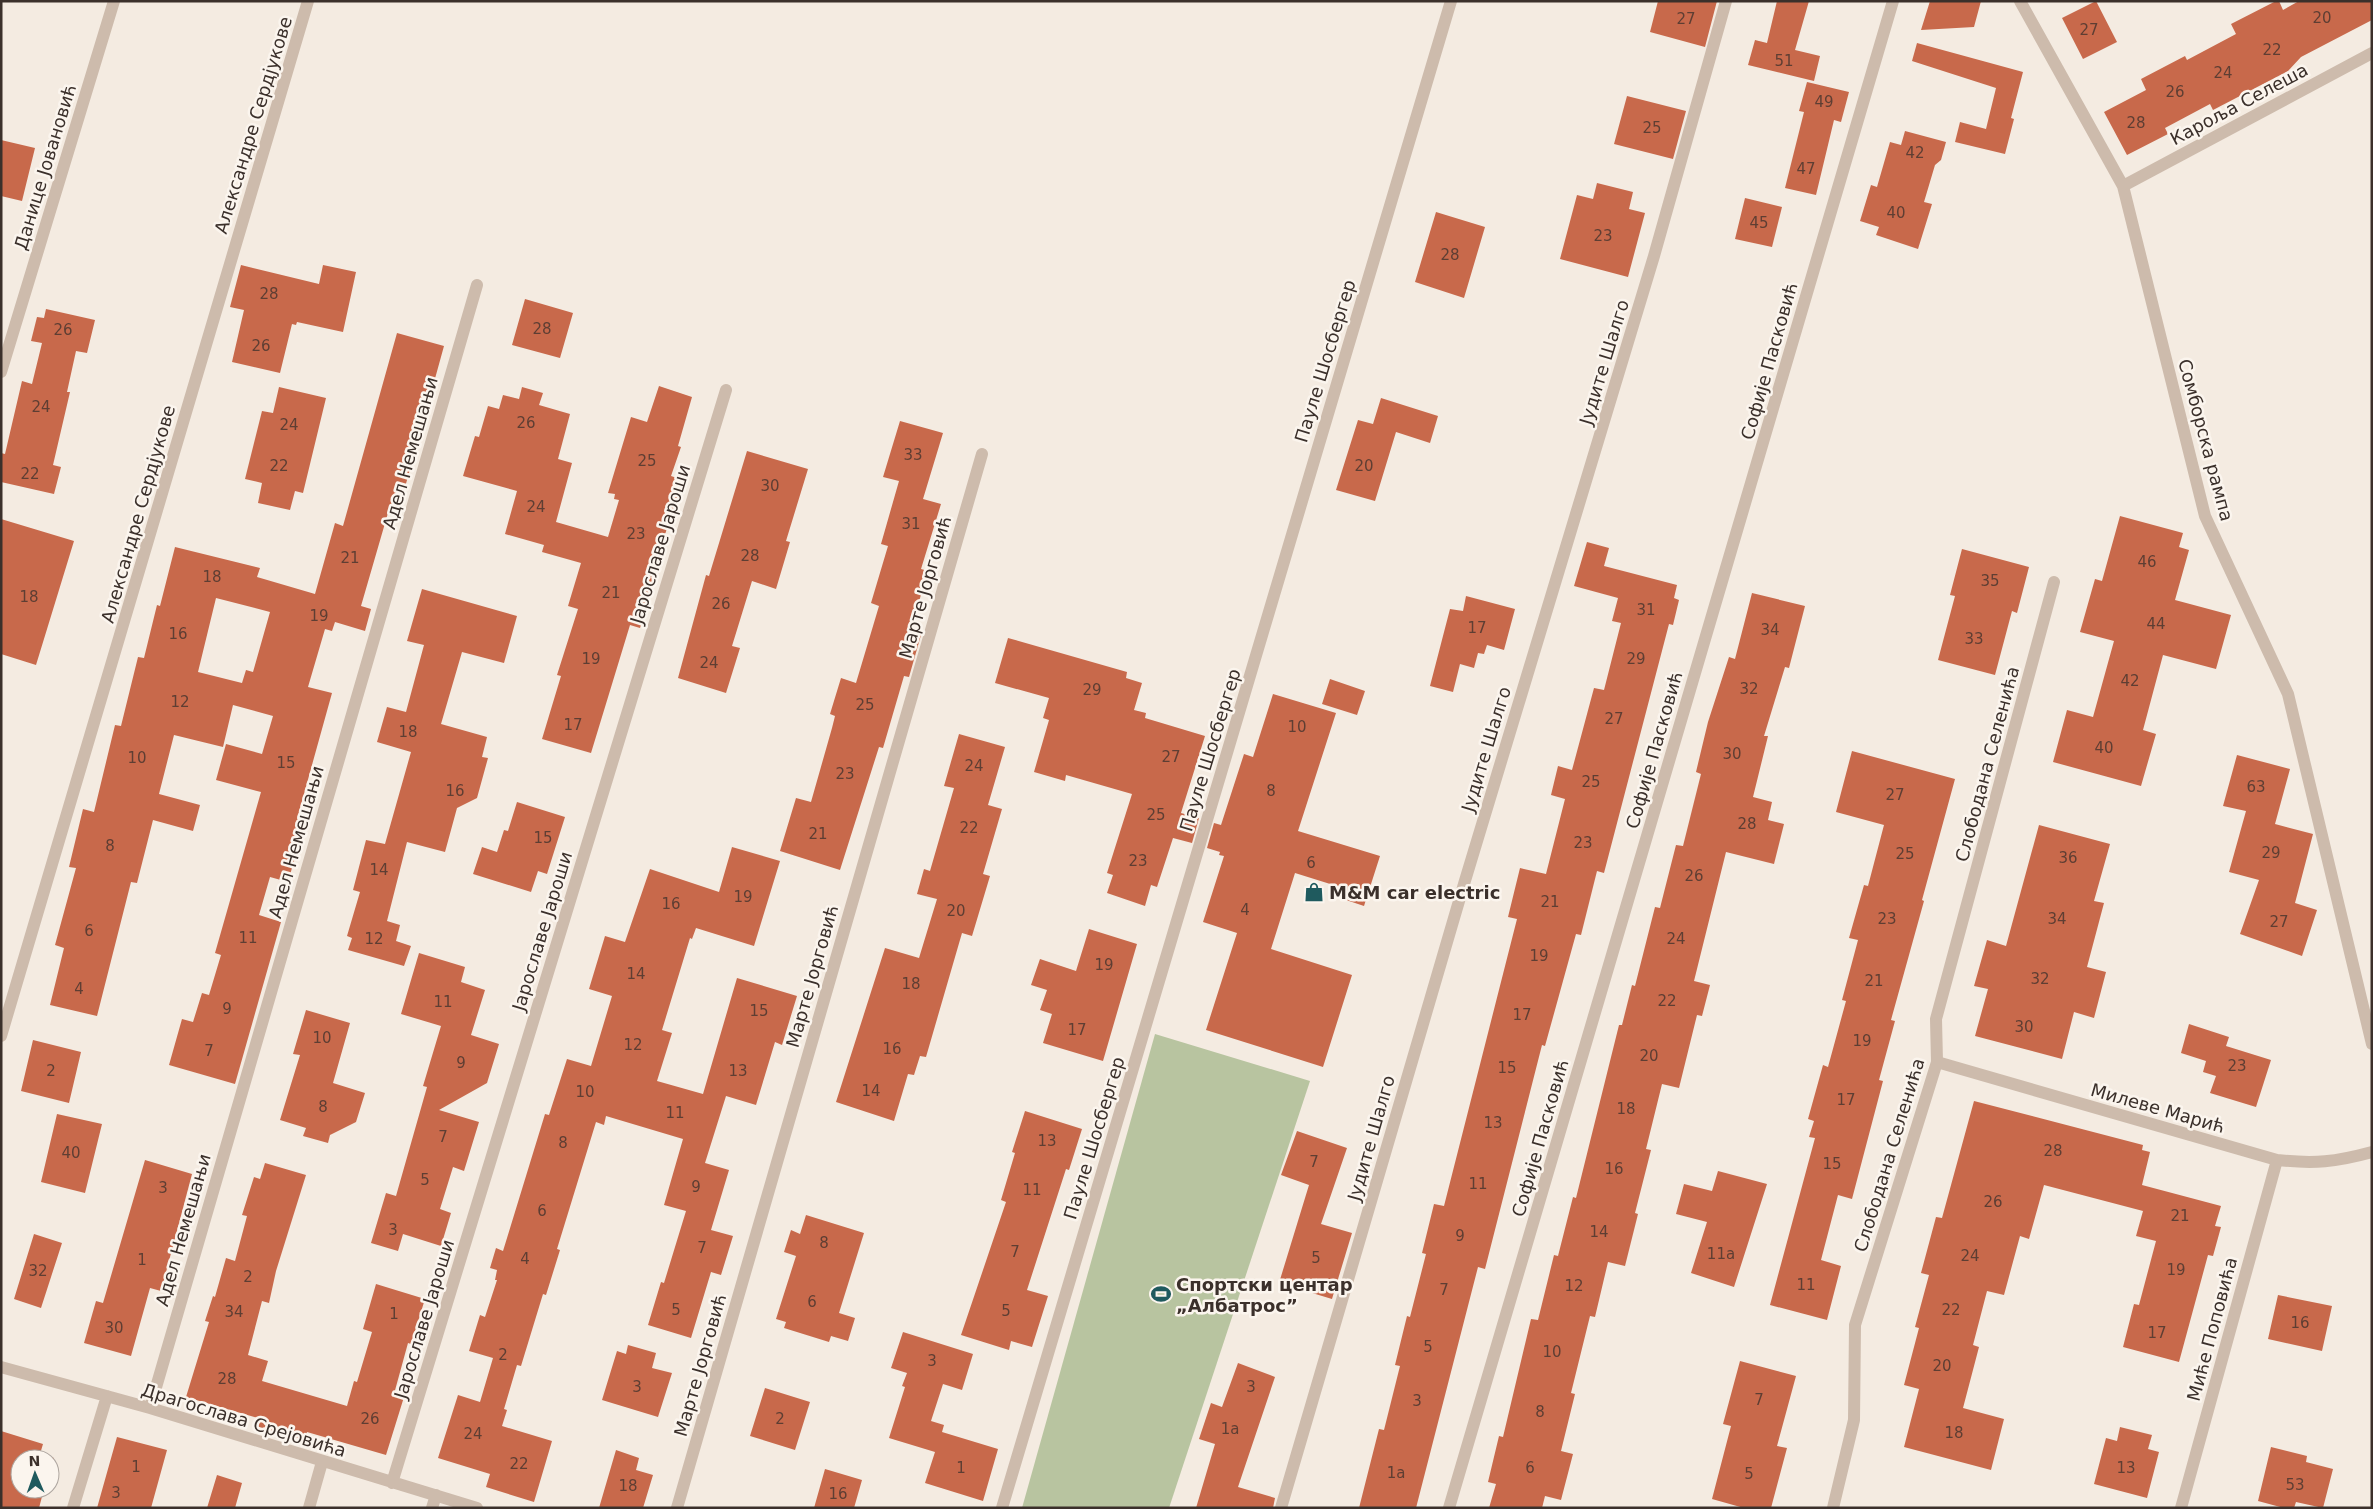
<svg xmlns="http://www.w3.org/2000/svg" width="2373" height="1509" font-family="'DejaVu Sans',sans-serif">
<style>
.green{fill:#b8c4a0}
.building{fill:#c8694b;fill-rule:evenodd}
.lines{fill:none;stroke-linecap:round;stroke-linejoin:round}
.minor{stroke:#cdbbac;stroke-width:12}
.labels{text-anchor:middle;dominant-baseline:central;stroke-width:5;stroke-linejoin:round;paint-order:stroke}
.number-label{font-size:15px;fill:#5e3e33}
.street-label{font-size:18px;fill:#3b302b;stroke:#fbf5ee}
.poi-label{font-size:18px;font-weight:bold;fill:#3b302b;stroke:#fbf5ee;text-anchor:start}
</style>
<rect width="100%" height="100%" fill="#f4ebe1"/>
<path class="green" d="M1155,1034L1310,1081L1169,1508H1022Z"/>
<path class="building" d="M1658,1H1717L1705,47L1650,32Z
M1777,1H1809L1795,50L1820,56L1814,81L1748,65L1755,40L1767,43Z
M1930,1H1981L1974,27L1921,30Z
M2096,1L2117,42L2083,59L2062,18Z
M2276,1H2279L2283,10L2299,1H2372V20L2301,57L2288,71L2213,110L2210,104L2165,128L2168,134L2127,155L2104,112L2146,90L2141,79L2185,56L2187,60L2236,34L2231,24Z
M1917,43L2023,72L2011,118L2014,119L2005,154L1955,142L1960,122L1986,129L1996,88L1912,61Z
M1807,82L1849,92L1841,122L1834,120L1816,195L1785,188L1804,112L1799,111Z
M1627,96L1686,111L1673,159L1614,144Z
M1905,131L1946,142L1941,160L1935,165L1924,202L1932,204L1918,249L1876,235L1879,227L1860,221L1871,185L1877,187L1890,142L1901,145Z
M1,140L35,148L22,201L1,196Z
M1597,183L1633,192L1629,209L1645,213L1628,277L1560,259L1577,195L1593,199Z
M1745,198L1782,207L1772,247L1735,239Z
M1436,212L1485,227L1464,298L1415,282Z
M241,265L319,284L323,265L356,272L343,332L297,322L296,325L292,324L280,373L232,362L244,310L230,307Z
M525,299L573,313L560,358L512,345Z
M46,309L95,320L87,353L76,351L67,392H70L53,465L61,467L54,494L1,482V453L5,454L22,381L32,384L42,343L31,341L37,317L44,318Z
M397,333L444,346L399,509L390,506L361,606L371,609L365,631L335,622L332,631L325,629L308,687L332,693L297,819L305,822L288,882L270,877L259,915L281,922L235,1084L169,1065L182,1019L193,1022L202,993L209,995L221,955L215,953L261,792L216,780L226,744L262,754L273,716L233,705L223,747L174,735L159,794L200,805L193,831L153,820L137,883L131,882L97,1016L50,1005L64,948L55,945L76,868L69,867L83,809L94,812L115,725L121,726L138,657L144,658L157,605L160,606L175,547L260,568L257,577L315,594L335,523L343,526ZM216,598L270,612L253,672L246,670L242,683L198,672Z
M659,386L692,397L678,446L681,447L671,476L677,478L675,486L680,488L651,578L655,579L640,628L630,625L591,753L542,739L561,676L557,675L578,609L568,606L581,563L542,552L544,545L505,534L517,491L463,476L475,436L479,437L488,406L499,409L503,395L519,399L522,387L543,393L539,405L570,414L558,459L572,463L556,522L608,537L619,500L614,499L615,494L608,493L631,417L647,422Z
M279,387L326,398L303,493L295,491L290,510L258,503L262,483L245,479L262,411L273,413Z
M1381,398L1438,416L1430,443L1396,432L1375,501L1336,490L1358,420L1373,424Z
M900,421L943,433L923,499L941,504L921,569L928,571L910,632L921,635L909,677L904,676L883,748L879,747L840,870L780,851L796,798L811,802L832,728L835,716L830,714L841,678L856,683L879,606L871,603L888,546L881,544L899,481L883,477Z
M747,451L808,469L786,541L790,542L776,589L752,581L732,646L740,648L726,693L678,678L706,575L709,576Z
M2120,516L2183,533L2179,547L2189,550L2175,600L2231,615L2216,669L2163,655L2143,730L2156,734L2141,786L2053,762L2067,710L2093,717L2114,641L2080,632L2095,579L2102,581Z
M1,519L74,541L36,665L1,654Z
M1587,542L1609,548L1604,566L1677,585L1674,598L1679,600L1673,625L1669,624L1604,873L1597,871L1581,935L1576,934L1545,1046L1542,1045L1485,1269L1478,1267L1416,1508H1359L1379,1429L1384,1430L1400,1366L1395,1365L1407,1316L1410,1317L1426,1254L1422,1253L1434,1204L1444,1206L1517,919L1508,917L1520,868L1546,874L1565,799L1551,795L1558,766L1572,770L1594,688L1604,690L1621,623L1612,621L1618,598L1574,586Z
M1962,549L2029,567L2017,613L2012,611L1995,675L1938,660L1955,596L1950,595Z
M422,589L517,616L504,663L462,652L441,724L487,737L482,757L488,758L477,798L457,808L445,852L407,842L387,921L400,925L396,941L411,946L404,966L348,950L352,938L347,936L360,892L353,890L366,840L385,844L411,752L377,742L387,707L406,712L424,645L407,641Z
M1752,593L1805,606L1789,668L1785,667L1764,736H1768L1753,797L1772,802L1768,820L1784,824L1774,864L1726,852L1694,981L1710,985L1702,1016L1697,1015L1679,1088L1662,1084L1646,1149L1651,1150L1635,1213L1638,1214L1625,1266L1608,1262L1595,1317L1590,1316L1571,1393L1575,1394L1561,1451L1573,1454L1561,1500L1545,1496L1542,1508H1489L1496,1484L1488,1482L1499,1436L1503,1437L1531,1319L1538,1320L1554,1255L1558,1256L1573,1197L1576,1198L1619,1025H1622L1632,985L1635,986L1655,907L1660,908L1676,845L1683,846L1701,774L1696,772L1708,722L1729,657L1735,659Z
M1466,596L1515,609L1504,650L1487,645L1484,654L1478,653L1474,668L1460,664L1453,692L1430,686L1450,609L1463,611Z
M1008,638L1127,672L1126,678L1142,683L1134,710L1146,713L1145,718L1205,736L1181,813L1199,818L1192,843L1173,838L1157,887L1151,885L1145,906L1107,893L1113,875L1107,873L1132,794L1066,775L1065,781L1034,772L1049,720L1043,718L1049,698L995,683Z
M1330,679L1365,691L1357,715L1322,704Z
M1273,694L1336,713L1298,831L1380,856L1364,906L1340,898L1343,888L1295,873L1271,949L1352,975L1323,1067L1206,1030L1237,933L1203,922L1224,856L1219,855L1220,852L1207,848L1214,823L1221,825L1244,754L1253,757Z
M959,734L1005,747L988,805L1002,809L983,874L990,876L972,936L962,933L926,1057L920,1056L914,1075L908,1074L894,1121L836,1102L885,948L919,958L937,899L917,894L924,869L930,871L954,788L944,786Z
M1852,751L1955,779L1922,900L1924,901L1891,1020L1895,1021L1879,1080L1883,1081L1852,1199L1838,1195L1821,1260L1841,1266L1827,1320L1770,1305L1815,1138L1809,1137L1814,1121L1808,1119L1823,1065L1828,1067L1846,1001L1842,1000L1858,940L1849,938L1864,885L1868,886L1884,825L1836,812Z
M2237,755L2290,769L2275,824L2313,834L2295,903L2317,910L2302,956L2240,934L2259,880L2229,872L2246,811L2223,806Z
M517,802L565,817L547,874L538,871L531,892L473,874L482,847L497,852L504,830L508,831Z
M2039,825L2110,844L2094,901L2104,903L2087,967L2106,972L2094,1018L2074,1012L2062,1059L1975,1036L1988,989L1974,986L1987,940L2006,946Z
M732,847L780,861L754,946L696,928L692,939L690,938L662,1030L672,1033L657,1081L703,1094L737,978L797,996L782,1045L775,1042L756,1105L726,1096L705,1163L729,1170L711,1230L733,1236L721,1275L711,1272L691,1338L648,1325L661,1282L664,1283L686,1211L664,1205L683,1139L606,1116L604,1125L596,1122L557,1249L560,1250L546,1295L543,1294L521,1366L517,1365L504,1409L507,1410L502,1426L552,1441L534,1502L486,1487L490,1474L438,1458L458,1395L480,1402L493,1358L469,1351L480,1315L485,1317L497,1280H495L497,1270L490,1268L496,1248L503,1251L545,1114L549,1115L567,1059L591,1066L612,996L589,989L605,936L625,942L650,869L719,892Z
M1089,929L1137,944L1103,1061L1043,1043L1052,1014L1040,1010L1047,990L1031,985L1040,959L1076,971Z
M419,953L465,967L461,982L485,990L471,1035L499,1044L487,1083L439,1110L479,1122L464,1171L453,1167L440,1209L451,1213L441,1246L403,1234L398,1251L371,1243L386,1193L396,1196L427,1087L423,1086L441,1026L401,1014Z
M306,1010L350,1023L333,1083L365,1093L356,1122L330,1135L328,1143L303,1136L306,1128L280,1120L300,1055L293,1054Z
M2189,1024L2229,1037L2226,1046L2271,1060L2256,1107L2210,1093L2216,1076L2203,1072L2206,1061L2181,1053Z
M33,1040L81,1052L69,1103L21,1091Z
M1974,1101L2143,1145L2142,1150L2150,1152L2142,1185L2221,1206L2215,1226L2221,1227L2213,1256L2208,1255L2179,1362L2123,1347L2134,1304L2139,1305L2156,1241L2136,1236L2143,1211L2044,1185L2029,1239L2020,1236L2004,1295L1987,1291L1973,1345L1979,1347L1963,1408L2004,1419L1991,1470L1904,1447L1919,1389L1904,1385L1919,1328L1915,1327L1929,1275L1921,1273L1936,1217L1942,1218Z
M1025,1111L1082,1129L1069,1170L1066,1169L1027,1290L1048,1296L1032,1347L1011,1341L1009,1350L961,1335L1006,1202L1001,1200L1015,1153L1012,1152Z
M57,1114L102,1124L85,1193L41,1182Z
M1297,1131L1347,1148L1321,1224L1352,1233L1332,1299L1279,1283L1309,1185L1281,1175Z
M145,1160L192,1174L161,1291L150,1288L131,1356L84,1343L96,1301L103,1303Z
M265,1163L306,1175L276,1271L269,1303L262,1301L248,1355L268,1361L262,1381L347,1406L354,1381L357,1382L372,1332L363,1329L376,1284L425,1299L411,1344L408,1343L394,1394L404,1397L386,1455L307,1432L304,1440L256,1426L258,1418L186,1397L209,1322L205,1321L213,1296L215,1297L226,1258L235,1261L247,1216L242,1215L254,1177L260,1179Z
M1718,1171L1767,1184L1734,1287L1691,1273L1707,1222L1676,1214L1684,1184L1712,1191Z
M806,1215L864,1233L839,1313L855,1318L848,1341L831,1336L829,1342L784,1328L786,1322L776,1319L796,1256L784,1252L791,1230L800,1234Z
M34,1234L62,1243L41,1308L14,1299Z
M2278,1295L2332,1306L2322,1351L2268,1339Z
M903,1332L973,1354L962,1390L943,1384L931,1421L944,1425L942,1432L998,1449L983,1501L925,1483L935,1452L889,1438L905,1387L902,1386L907,1373L891,1368Z
M628,1345L656,1353L652,1368L672,1373L658,1417L602,1400L617,1351L626,1354Z
M1740,1361L1796,1376L1777,1446L1787,1448L1771,1508H1744L1712,1499L1731,1426L1723,1424Z
M1238,1363L1275,1377L1238,1487L1275,1498L1273,1508H1196L1215,1444L1199,1439L1211,1403L1222,1407Z
M765,1388L810,1402L795,1450L750,1436Z
M2120,1427L2152,1435L2148,1449L2159,1452L2147,1498L2094,1484L2106,1438L2117,1441Z
M1,1431L43,1444L40,1454L54,1458L50,1470V1459H20V1489H44L39,1508H1Z
M117,1437L167,1450L151,1508H97Z
M2271,1447L2307,1456L2306,1462L2333,1469L2323,1508L2296,1502L2294,1508H2284L2258,1501Z
M616,1450L639,1458L636,1470L653,1475L643,1508H599Z
M825,1469L862,1480L854,1508H814Z
M217,1475L242,1483L235,1508H207Z"/>
<g class="lines">
<path class="minor" d="M2020,1L2123,186L2205,516L2288,694L2372,1044
M2123,186L2372,53
M1,372L114,1
M1,1036L308,1
M1937,1062L2277,1160C2315,1164 2335,1162 2372,1152
M1,1367L150,1408L477,1508
M150,1408L477,285
M392,1483L726,390
M73,1508L107,1396
M309,1508L322,1462
M432,1508L436,1495
M677,1508L982,454
M1002,1508L1451,1
M1281,1508L1464,884L1654,256L1726,1
M1449,1508L1893,1
M1833,1508L1854,1420L1855,1325L1937,1062L1936,1019L2054,582
M2181,1508L2277,1160"/>
</g>
<defs>
<symbol id="shop-bare" viewBox="-9 -9 18 18"><path d="M-5-2.5h2.3a2.7 3.5 0 0 1 5.4 0H5L5.5 6h-11ZM-1.5-2.5h3a1.5 2.3 0 0 0-3 0Z" fill="#1f5a5e" stroke="#fbf5ee" stroke-width="2.5" paint-order="stroke"/></symbol>
<symbol id="stadium-bare" viewBox="-9 -9 18 18"><path d="M0-5a6.5 5 0 1 0 0 10a6.5 5 0 1 0 0-10ZM-3.5-1.8h7v3.6h-7Z" fill="#1f5a5e" stroke="#fbf5ee" stroke-width="2.5" paint-order="stroke"/></symbol>
</defs>
<g fill-rule="evenodd">
<use href="#shop-bare" x="1300" y="878" width="28" height="28"/>
<use href="#stadium-bare" x="1147" y="1280" width="28" height="28"/>
</g>
<g class="labels">
<g class="number-label">
<text x="2322" y="18">20</text>
<text x="1686" y="19">27</text>
<text x="2089" y="30">27</text>
<text x="2272" y="50">22</text>
<text x="1784" y="61">51</text>
<text x="2223" y="73">24</text>
<text x="2175" y="92">26</text>
<text x="1824" y="102">49</text>
<text x="2136" y="123">28</text>
<text x="1652" y="128">25</text>
<text x="1915" y="153">42</text>
<text x="1806" y="169">47</text>
<text x="1896" y="213">40</text>
<text x="1759" y="223">45</text>
<text x="1603" y="236">23</text>
<text x="1450" y="255">28</text>
<text x="269" y="294">28</text>
<text x="542" y="329">28</text>
<text x="63" y="330">26</text>
<text x="261" y="346">26</text>
<text x="41" y="407">24</text>
<text x="526" y="423">26</text>
<text x="289" y="425">24</text>
<text x="913" y="455">33</text>
<text x="647" y="461">25</text>
<text x="279" y="466">22</text>
<text x="1364" y="466">20</text>
<text x="30" y="474">22</text>
<text x="770" y="486">30</text>
<text x="536" y="507">24</text>
<text x="911" y="524">31</text>
<text x="636" y="534">23</text>
<text x="750" y="556">28</text>
<text x="350" y="558">21</text>
<text x="2147" y="562">46</text>
<text x="212" y="577">18</text>
<text x="1990" y="581">35</text>
<text x="611" y="593">21</text>
<text x="29" y="597">18</text>
<text x="721" y="604">26</text>
<text x="1646" y="610">31</text>
<text x="319" y="616">19</text>
<text x="2156" y="624">44</text>
<text x="1477" y="628">17</text>
<text x="1770" y="630">34</text>
<text x="178" y="634">16</text>
<text x="1974" y="639">33</text>
<text x="591" y="659">19</text>
<text x="1636" y="659">29</text>
<text x="709" y="663">24</text>
<text x="2130" y="681">42</text>
<text x="1749" y="689">32</text>
<text x="1092" y="690">29</text>
<text x="180" y="702">12</text>
<text x="865" y="705">25</text>
<text x="1614" y="719">27</text>
<text x="573" y="725">17</text>
<text x="1297" y="727">10</text>
<text x="408" y="732">18</text>
<text x="2104" y="748">40</text>
<text x="1732" y="754">30</text>
<text x="1171" y="757">27</text>
<text x="137" y="758">10</text>
<text x="286" y="763">15</text>
<text x="974" y="766">24</text>
<text x="845" y="774">23</text>
<text x="1591" y="782">25</text>
<text x="2256" y="787">63</text>
<text x="455" y="791">16</text>
<text x="1271" y="791">8</text>
<text x="1895" y="795">27</text>
<text x="1156" y="815">25</text>
<text x="1747" y="824">28</text>
<text x="969" y="828">22</text>
<text x="818" y="834">21</text>
<text x="543" y="838">15</text>
<text x="1583" y="843">23</text>
<text x="110" y="846">8</text>
<text x="2271" y="853">29</text>
<text x="1905" y="854">25</text>
<text x="2068" y="858">36</text>
<text x="1138" y="861">23</text>
<text x="1311" y="863">6</text>
<text x="379" y="870">14</text>
<text x="1694" y="876">26</text>
<text x="743" y="897">19</text>
<text x="1550" y="902">21</text>
<text x="671" y="904">16</text>
<text x="1245" y="910">4</text>
<text x="956" y="911">20</text>
<text x="1887" y="919">23</text>
<text x="2057" y="919">34</text>
<text x="2279" y="922">27</text>
<text x="89" y="931">6</text>
<text x="248" y="938">11</text>
<text x="374" y="939">12</text>
<text x="1676" y="939">24</text>
<text x="1539" y="956">19</text>
<text x="1104" y="965">19</text>
<text x="636" y="974">14</text>
<text x="2040" y="979">32</text>
<text x="1874" y="981">21</text>
<text x="911" y="984">18</text>
<text x="79" y="989">4</text>
<text x="1667" y="1001">22</text>
<text x="443" y="1002">11</text>
<text x="227" y="1009">9</text>
<text x="759" y="1011">15</text>
<text x="1522" y="1015">17</text>
<text x="2024" y="1027">30</text>
<text x="1077" y="1030">17</text>
<text x="322" y="1038">10</text>
<text x="1862" y="1041">19</text>
<text x="633" y="1045">12</text>
<text x="892" y="1049">16</text>
<text x="209" y="1051">7</text>
<text x="1649" y="1056">20</text>
<text x="461" y="1063">9</text>
<text x="2237" y="1066">23</text>
<text x="1507" y="1068">15</text>
<text x="51" y="1071">2</text>
<text x="738" y="1071">13</text>
<text x="871" y="1091">14</text>
<text x="585" y="1092">10</text>
<text x="1846" y="1100">17</text>
<text x="323" y="1107">8</text>
<text x="1626" y="1109">18</text>
<text x="675" y="1113">11</text>
<text x="1493" y="1123">13</text>
<text x="443" y="1137">7</text>
<text x="1047" y="1141">13</text>
<text x="563" y="1143">8</text>
<text x="2053" y="1151">28</text>
<text x="71" y="1153">40</text>
<text x="1314" y="1162">7</text>
<text x="1832" y="1164">15</text>
<text x="1614" y="1169">16</text>
<text x="425" y="1180">5</text>
<text x="1478" y="1184">11</text>
<text x="696" y="1187">9</text>
<text x="163" y="1188">3</text>
<text x="1032" y="1190">11</text>
<text x="1993" y="1202">26</text>
<text x="542" y="1211">6</text>
<text x="2180" y="1216">21</text>
<text x="393" y="1230">3</text>
<text x="1599" y="1232">14</text>
<text x="1460" y="1236">9</text>
<text x="824" y="1243">8</text>
<text x="702" y="1248">7</text>
<text x="1015" y="1252">7</text>
<text x="1721" y="1254">11a</text>
<text x="1970" y="1256">24</text>
<text x="1316" y="1258">5</text>
<text x="525" y="1259">4</text>
<text x="142" y="1260">1</text>
<text x="2176" y="1270">19</text>
<text x="38" y="1271">32</text>
<text x="248" y="1277">2</text>
<text x="1806" y="1285">11</text>
<text x="1574" y="1286">12</text>
<text x="1444" y="1290">7</text>
<text x="812" y="1302">6</text>
<text x="676" y="1310">5</text>
<text x="1951" y="1310">22</text>
<text x="1006" y="1311">5</text>
<text x="234" y="1312">34</text>
<text x="394" y="1314">1</text>
<text x="2300" y="1323">16</text>
<text x="114" y="1328">30</text>
<text x="2157" y="1333">17</text>
<text x="1428" y="1347">5</text>
<text x="1552" y="1352">10</text>
<text x="503" y="1355">2</text>
<text x="932" y="1361">3</text>
<text x="1942" y="1366">20</text>
<text x="227" y="1379">28</text>
<text x="637" y="1387">3</text>
<text x="1251" y="1387">3</text>
<text x="1759" y="1400">7</text>
<text x="1417" y="1401">3</text>
<text x="1540" y="1412">8</text>
<text x="370" y="1419">26</text>
<text x="780" y="1419">2</text>
<text x="1230" y="1429">1a</text>
<text x="1954" y="1433">18</text>
<text x="473" y="1434">24</text>
<text x="519" y="1464">22</text>
<text x="136" y="1467">1</text>
<text x="961" y="1468">1</text>
<text x="1530" y="1468">6</text>
<text x="2126" y="1468">13</text>
<text x="1396" y="1473">1a</text>
<text x="1749" y="1474">5</text>
<text x="2295" y="1485">53</text>
<text x="628" y="1486">18</text>
<text x="116" y="1493">3</text>
<text x="838" y="1494">16</text>
</g>
<g class="street-label">
<text transform="translate(2239 104) rotate(-28)">Кароља Селеша</text>
<text transform="translate(253 125) rotate(-73)">Александре Сердјукове</text>
<text transform="translate(45 167) rotate(-73)">Данице Јовановић</text>
<text transform="translate(1325 361) rotate(-73)">Пауле Шосбергер</text>
<text transform="translate(1769 361) rotate(-74)">Софије Пасковић</text>
<text transform="translate(1604 362) rotate(-73)">Јудите Шалго</text>
<text transform="translate(2206 440) rotate(75)">Сомборска рампа</text>
<text transform="translate(410 453) rotate(-74)">Адел Немешањи</text>
<text transform="translate(138 514) rotate(-74)">Александре Сердјукове</text>
<text transform="translate(660 544) rotate(-73)">Јарославе Јароши</text>
<text transform="translate(925 587) rotate(-74)">Марте Јорговић</text>
<text transform="translate(1486 749) rotate(-73)">Јудите Шалго</text>
<text transform="translate(1210 750) rotate(-73)">Пауле Шосбергер</text>
<text transform="translate(1654 750) rotate(-74)">Софије Пасковић</text>
<text transform="translate(1987 764) rotate(-75)">Слободана Селенића</text>
<text transform="translate(296 842) rotate(-74)">Адел Немешањи</text>
<text transform="translate(542 931) rotate(-73)">Јарославе Јароши</text>
<text transform="translate(812 976) rotate(-74)">Марте Јорговић</text>
<text transform="translate(2158 1108) rotate(16)">Милеве Марић</text>
<text transform="translate(1094 1138) rotate(-73)">Пауле Шосбергер</text>
<text transform="translate(1371 1138) rotate(-74)">Јудите Шалго</text>
<text transform="translate(1540 1138) rotate(-74)">Софије Пасковић</text>
<text transform="translate(1889 1155) rotate(-73)">Слободана Селенића</text>
<text transform="translate(183 1230) rotate(-74)">Адел Немешањи</text>
<text transform="translate(424 1319) rotate(-73)">Јарославе Јароши</text>
<text transform="translate(2212 1329) rotate(-75)">Миће Поповића</text>
<text transform="translate(700 1365) rotate(-74)">Марте Јорговић</text>
<text transform="translate(244 1420) rotate(17)">Драгослава Срејовића</text>
</g>
<g class="poi-label">
<text x="1329" y="892">M&amp;M car electric</text>
<text x="1176" y="1284">Спортски центар<tspan x="1176" dy="21">„Албатрос”</tspan></text>
</g>
</g>
<rect width="2373" height="1509" fill="none" stroke="#3b302b" stroke-width="5"/>
<g transform="translate(35 1474) rotate(358)"><circle r="24" fill="#fbf5ee" stroke="#aea6a0"/>
<path d="M0-4L9 19L0 12L-9 19Z" fill="#1f5a5e"/>
<text y="-8" font-size="14" font-weight="bold" text-anchor="middle" fill="#3b302b">N</text>
</g>
</svg>
